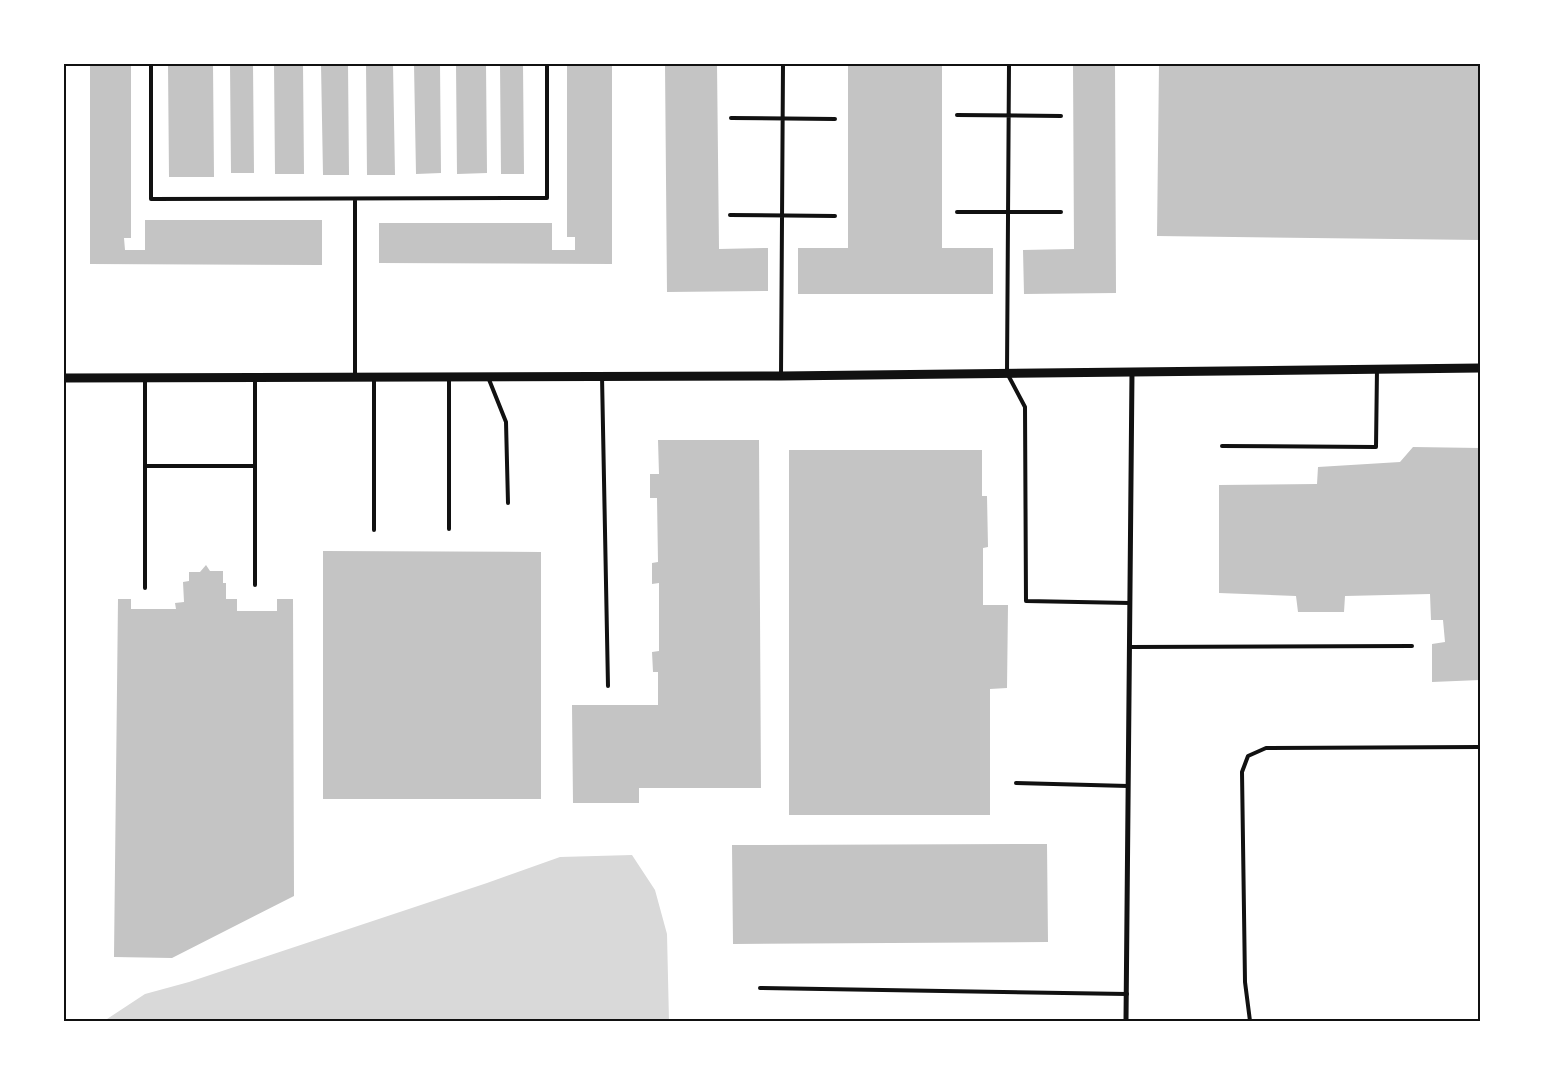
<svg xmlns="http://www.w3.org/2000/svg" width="1544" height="1085" font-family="Raleway,sans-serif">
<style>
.water{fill:#d9d9d9}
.building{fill:#c4c4c4}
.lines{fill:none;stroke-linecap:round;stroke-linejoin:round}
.service{stroke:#111;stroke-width:4}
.minor{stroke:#111;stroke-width:5}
.tertiary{stroke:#111;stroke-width:9}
.neatline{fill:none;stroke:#111;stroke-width:2}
</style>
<rect width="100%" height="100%" fill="#fff"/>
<path class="water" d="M632,855L655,890L667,934L669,1021H104L145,994L189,982L487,883L560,857Z"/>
<path class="building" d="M90,64H131V238H124L125,250H145V220H322V265L90,264Z
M168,64H213L214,177H169Z
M230,64H253L254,173H231Z
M274,64H303L304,174H275Z
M321,64H348L349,175H323Z
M366,64H393L395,175H367Z
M414,64H440L441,173L416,174Z
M456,64H486L487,173L457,174Z
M500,64H523L524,174H501Z
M567,64H612V264L379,263V223H552V250H575V237H567Z
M665,64H717L719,249L768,248V291L667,292Z
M848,64H942V248H993V294H798V248H848Z
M1073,64H1115L1116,293L1024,294L1023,250L1074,249Z
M1159,64H1480V240L1157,236Z
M658,440H759L761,788H639V803H573L572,705H658V672H653L652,652L659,651V583L652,584V563L658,562L657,498H650V474H659Z
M1413,447L1480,448V680L1432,682V644L1445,642L1443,620H1431L1430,594L1345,596L1344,612H1298L1296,596L1219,593V485L1317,484L1318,467L1400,462Z
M789,450H982V496H987L988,547L983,548V605H1008L1007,688L990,689V815H789Z
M323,551L541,552V799H323Z
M206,565L210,571H223V583H226V599H237V611H277V599H293L294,896L172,958L114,957L118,599H131V609H176L175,603L184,602L183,582L189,581V572H200Z
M1047,844L1048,942L733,944L732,845Z"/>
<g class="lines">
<path class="service" d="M151,64V199L547,198V64
M1009,64L1007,373L1025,407L1026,601L1130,603
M957,115L1061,116
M731,118L835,119
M355,199V377
M957,212H1061
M730,215L835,216
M602,376L608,686
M781,376L783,64
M449,377V529
M488,377L506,422L508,503
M145,378V588
M1222,446L1376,447L1377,369
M145,466H255V585
M255,466V378
M374,530V377
M1130,647L1412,646
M1016,783L1128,786
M760,988L1127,994
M1250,1021L1245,982L1242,772L1248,756L1266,748L1480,747"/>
<path class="minor" d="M1126,1021L1132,372"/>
<path class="tertiary" d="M64,378L781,376L1480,368"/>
</g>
<rect width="1544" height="1085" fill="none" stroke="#ffffff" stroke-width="130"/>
<rect x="65" y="65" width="1414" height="955" class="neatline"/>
</svg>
